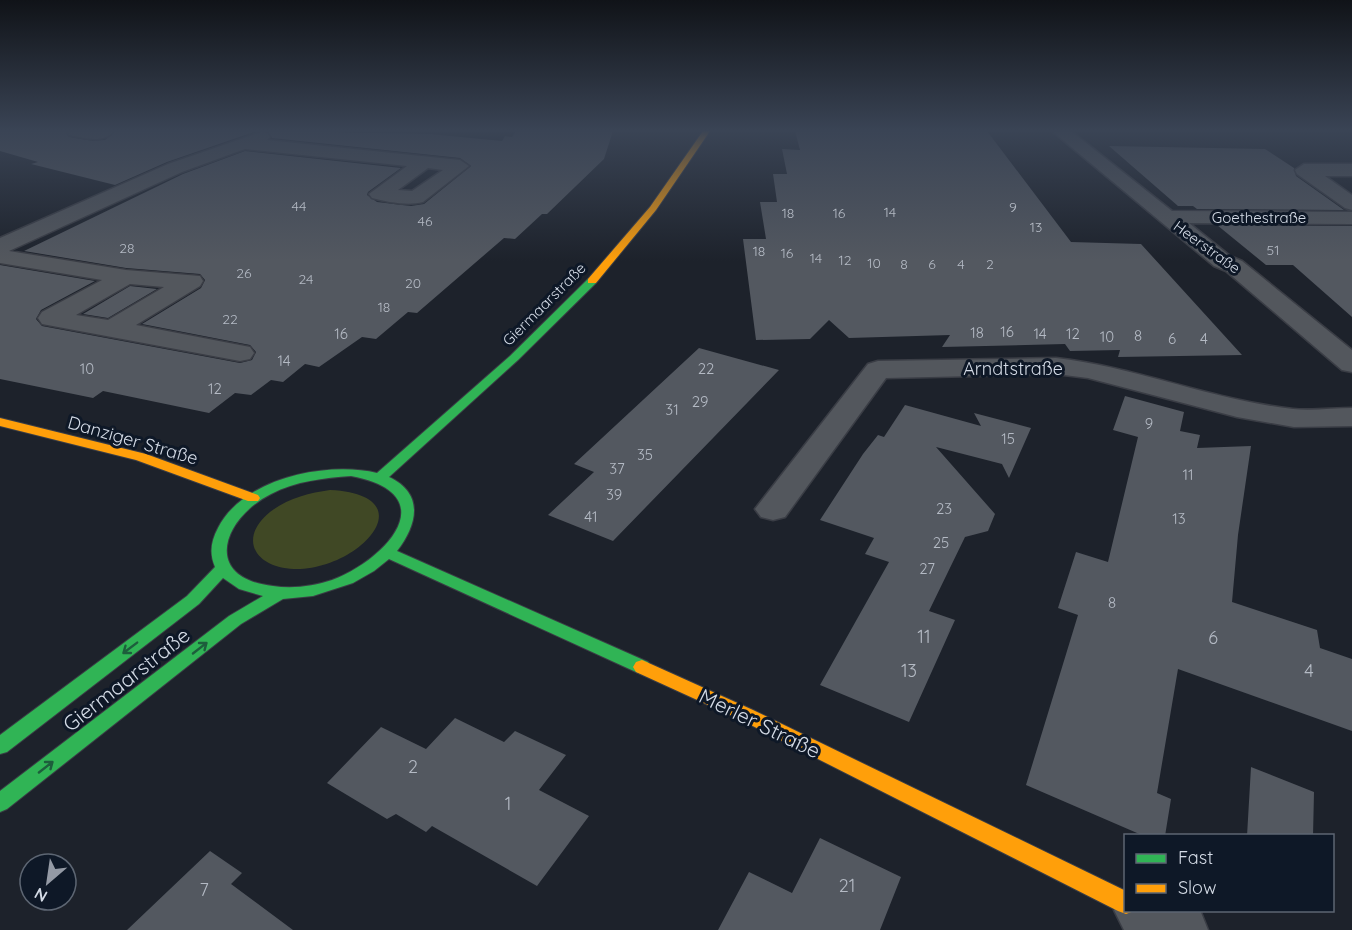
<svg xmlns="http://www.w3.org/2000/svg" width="1352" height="930" font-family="Quicksand,sans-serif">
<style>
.green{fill:#404825}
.building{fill:#535860}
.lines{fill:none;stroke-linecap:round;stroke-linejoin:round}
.street-casing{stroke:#3a3d45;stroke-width:3}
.fast-casing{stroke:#3a3d45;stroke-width:2}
.slow-casing{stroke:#3a3d45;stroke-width:2}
.street{fill:#53575d;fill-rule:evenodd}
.fast{fill:#30b455;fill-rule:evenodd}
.slow{fill:#ff9f0a;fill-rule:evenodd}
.oneway{stroke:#1d5e3c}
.labels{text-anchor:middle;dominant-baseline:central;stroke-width:6;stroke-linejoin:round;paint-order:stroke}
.far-number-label{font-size:14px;fill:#b4bac4}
.far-street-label{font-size:15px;fill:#d4dbe6;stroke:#0e1827}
.number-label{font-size:15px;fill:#b4bac4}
.street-label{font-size:18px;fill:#d4dbe6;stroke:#0e1827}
.near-number-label{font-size:18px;fill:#b4bac4}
.near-street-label{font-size:21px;fill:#d4dbe6;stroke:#0e1827}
</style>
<rect width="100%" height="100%" fill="#1d222b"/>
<path class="green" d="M330,490C428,495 359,571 294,569C256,568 237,539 270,512C288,498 309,493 330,490Z"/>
<path class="building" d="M0,131H65L69,137L93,141L105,140L116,131H257L167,162L115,185L31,164L38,162L0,151Z
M268,131L430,134L502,141L505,136L512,137L516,131H613L604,159L547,214H542L515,239L504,238L417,313L408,312L376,339L362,337L319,367L305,364L283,382L271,380L251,395L235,393L209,413L103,391L93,398L0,379V265L95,281L41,310L36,319L42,326L240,363L252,360L256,352L250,345L142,324L201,288L205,280L200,274L126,268L24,251L183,174L245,151L401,168L368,192L367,195L377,202L411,206L424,204L471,166L460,158L272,138Z
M795,131H987L1071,242L1141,244L1242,355L1118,357L1120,350L1070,351L1065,344L942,347L950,335L849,338L829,320L810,339L756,340L743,239H766L760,202H777L773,174H787L782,149L800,150Z
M1109,146L1265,149L1294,168L1296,176L1344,210L1197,209L1193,206H1178Z
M1217,225L1352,226V317L1293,265H1266Z
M130,286L157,289L108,318L83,314Z
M699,348L779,370L613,541L548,515L594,472L574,464Z
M1125,396L1184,412L1180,431L1200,435L1197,448L1251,446L1238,535L1232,602L1317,630L1320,648L1352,659V731L1178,669L1157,793L1171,799L1165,836H1144L1026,785L1078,615L1058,608L1076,552L1108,562L1138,437L1113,430Z
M905,405L981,426L974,413L1031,428L1009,478L1002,464L936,447L995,514L988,531L965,537L929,611L955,620L909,722L820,685L889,562L865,554L874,538L820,520L863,454L878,435L884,437Z
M455,718L504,742L515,731L566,755L539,790L589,816L537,886L432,826L426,832L396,814L387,819L327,783L381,727L426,749Z
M1251,767L1314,792L1313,836H1247Z
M820,838L901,877L880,930H718L749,872L792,893Z
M210,851L242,873L231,884L293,930H127Z"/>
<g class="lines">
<defs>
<path id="street" d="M67,131H114C103,144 84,138 69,135Z
M1052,131H1071L1172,211L1352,212V224L1189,223L1230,256L1242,261L1352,350V372L1342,370L1226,271L1214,266Z
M261,132L267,133L270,137L267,140L460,160L469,166L423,202C408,206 387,202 372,198L369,194L407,166L245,149L182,172L9,251L126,270L200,276L203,281L200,286L136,325L250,347L254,353L250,359L240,361L42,324L38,318L42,312L102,280L0,263V238L168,164ZM428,168L443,170L412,191L398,190ZM130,284L164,287L108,320L76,315Z
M1304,164H1352V176H1325L1352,195V210L1345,208L1297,174L1295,170Z
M1056,358C1136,367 1212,400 1293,409C1312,411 1333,408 1352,408V426L1294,427L1237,417L1088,378L1056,374L886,378L785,517L773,520L761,517L755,509L868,364L878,361Z
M1126,890V910H1200L1208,930H1124L1114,910L1122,891Z"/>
<path id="fast" d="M592,278L596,279V283L518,360L389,477C425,494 417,525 397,551L648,662L651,667L648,672L642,674L636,672L389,559L374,571L353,583L313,596L283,599L241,624L7,809L0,812V791L229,616L263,596L239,589L223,578L199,604L7,752L0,754V735L187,596L215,567C209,553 211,541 218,528C243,478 327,461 377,473L510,356L588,279ZM351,476C446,494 387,559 332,580C314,586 293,589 273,586C202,578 222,519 271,494C296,481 324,478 351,476Z"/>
<path id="slow" d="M703,131H710L656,210L596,283H588V279L650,207Z
M0,418L146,454L258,495L260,498L258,501H248L136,460L0,426Z
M642,660L753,710L1126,891V910L1134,911L1126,914L1118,911L741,720L636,672L633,667L636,662Z"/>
</defs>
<use href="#street" class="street-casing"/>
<use href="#fast" class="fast-casing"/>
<use href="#slow" class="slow-casing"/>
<use href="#street" class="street"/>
<use href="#fast" class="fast"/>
<use href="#slow" class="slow"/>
</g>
<defs><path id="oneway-shaft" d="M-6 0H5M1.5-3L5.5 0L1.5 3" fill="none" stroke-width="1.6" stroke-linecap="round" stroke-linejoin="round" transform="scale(1.5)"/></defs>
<g class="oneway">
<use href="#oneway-shaft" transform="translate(130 648) rotate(143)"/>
<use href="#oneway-shaft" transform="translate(200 648) rotate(-38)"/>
<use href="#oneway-shaft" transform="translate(46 767) rotate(-38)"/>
</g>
<linearGradient id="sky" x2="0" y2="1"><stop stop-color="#101318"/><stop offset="0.5" stop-color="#3a4455"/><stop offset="1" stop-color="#3a4455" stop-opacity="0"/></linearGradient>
<rect width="1352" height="261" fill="url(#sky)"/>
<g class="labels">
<g class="far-number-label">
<text x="299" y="206">44</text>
<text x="1013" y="207">9</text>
<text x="890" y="212">14</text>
<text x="788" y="213">18</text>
<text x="839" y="213">16</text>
<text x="425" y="221">46</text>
<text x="1036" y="227">13</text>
<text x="127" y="248">28</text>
<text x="1273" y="250">51</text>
<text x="759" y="251">18</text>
<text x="787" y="253">16</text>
<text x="816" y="258">14</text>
<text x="845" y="260">12</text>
<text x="874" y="263">10</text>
<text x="904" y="264">8</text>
<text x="932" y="264">6</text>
<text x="961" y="264">4</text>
<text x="990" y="264">2</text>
<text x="244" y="273">26</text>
<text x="306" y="279">24</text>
<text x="413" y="283">20</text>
<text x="384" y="307">18</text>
<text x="230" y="319">22</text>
</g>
<g class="far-street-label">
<text x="1259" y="217">Goethestraße</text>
<text transform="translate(1207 247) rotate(36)">Heerstraße</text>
<text transform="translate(544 304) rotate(-45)">Giermaarstraße</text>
</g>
<g class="number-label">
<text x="1007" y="331">16</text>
<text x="977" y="332">18</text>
<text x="341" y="333">16</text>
<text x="1040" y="333">14</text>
<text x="1073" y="333">12</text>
<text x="1138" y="335">8</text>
<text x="1107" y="336">10</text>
<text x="1172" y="338">6</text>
<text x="1204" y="338">4</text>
<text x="284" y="360">14</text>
<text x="87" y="368">10</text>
<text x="706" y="368">22</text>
<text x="215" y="388">12</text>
<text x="700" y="401">29</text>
<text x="672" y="409">31</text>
<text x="1149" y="423">9</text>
<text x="1008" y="438">15</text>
<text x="645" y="454">35</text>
<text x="617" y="468">37</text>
<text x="1188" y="474">11</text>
<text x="614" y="494">39</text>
<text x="944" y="508">23</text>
<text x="591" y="516">41</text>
<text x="1179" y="518">13</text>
<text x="941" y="542">25</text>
<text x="927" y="568">27</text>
<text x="1112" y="602">8</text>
</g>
<g class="street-label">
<text x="1013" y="368">Arndtstraße</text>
<text transform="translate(133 440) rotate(16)">Danziger Straße</text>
</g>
<g class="near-number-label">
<text x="924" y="636">11</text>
<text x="1213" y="637">6</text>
<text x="909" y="670">13</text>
<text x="1309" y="670">4</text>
<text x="413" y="766">2</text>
<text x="508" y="803">1</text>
<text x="847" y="885">21</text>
<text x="204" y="889">7</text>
</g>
<g class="near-street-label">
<text transform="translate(126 679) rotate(-38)">Giermaarstraße</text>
<text transform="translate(760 723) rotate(26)">Merler Straße</text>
</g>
</g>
<rect x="1124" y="834" width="210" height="78" fill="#0e1827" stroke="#5d6673" stroke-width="1.5"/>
<rect x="1136" y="854" width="30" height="9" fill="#30b455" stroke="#5d6673" stroke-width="1.5"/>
<text x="1178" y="864" font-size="18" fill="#d4dbe6">Fast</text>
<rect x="1136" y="884" width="30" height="9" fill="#ff9f0a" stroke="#5d6673" stroke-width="1.5"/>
<text x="1178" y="894" font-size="18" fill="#d4dbe6">Slow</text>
<g transform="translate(48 882) rotate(209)"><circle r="28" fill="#0e1827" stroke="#5d6673" stroke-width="1.5"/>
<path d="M0-4.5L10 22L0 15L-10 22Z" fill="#949aa5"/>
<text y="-9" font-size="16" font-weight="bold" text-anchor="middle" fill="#d4dbe6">N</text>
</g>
</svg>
